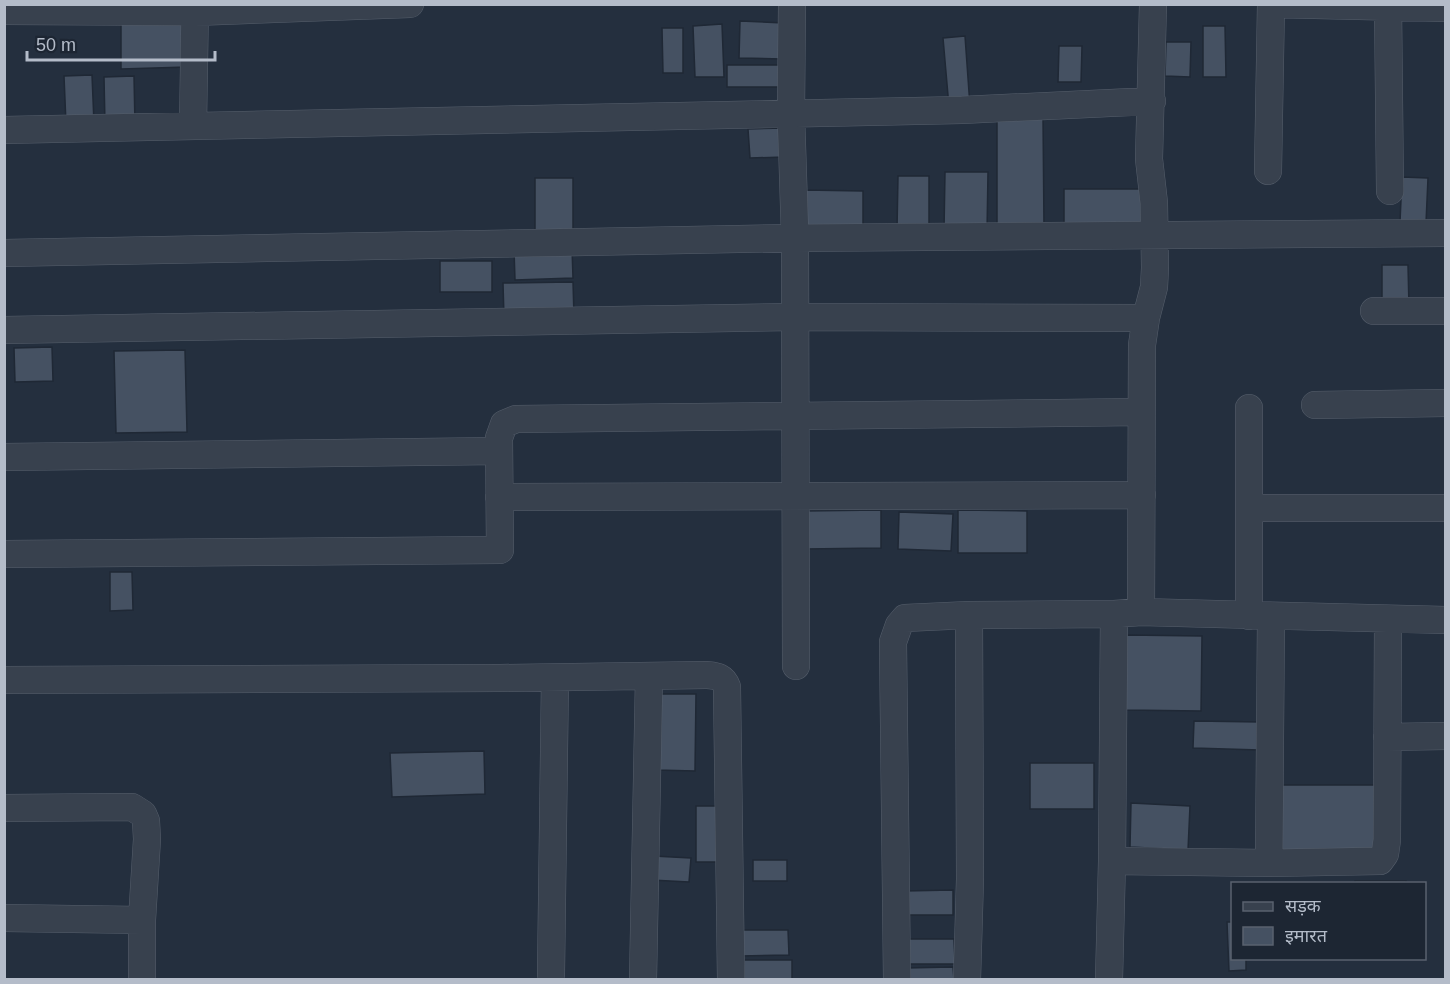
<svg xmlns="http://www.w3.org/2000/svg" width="1450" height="984" font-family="Helvetica,'Noto Sans Devanagari',sans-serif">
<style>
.building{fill:#455162;stroke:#1f2835;stroke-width:1.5}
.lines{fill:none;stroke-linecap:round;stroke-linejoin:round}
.street-casing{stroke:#565f6c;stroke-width:28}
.street{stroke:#38414e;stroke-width:27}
</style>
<rect width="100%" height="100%" fill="#242f3e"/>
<path class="building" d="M186,15L187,67L121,69V16Z
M740,21L784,23L783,59L739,58Z
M722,24L724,77H695L693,26Z
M1203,26H1225L1226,77H1203Z
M662,28H683V73H663Z
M965,36L970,106L949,107L943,38Z
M1166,42H1191L1190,77L1165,76Z
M1059,46H1082L1081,82H1058Z
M727,65H787L788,87H727Z
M92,75L94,123L66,124L64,76Z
M134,76L135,125H105L104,77Z
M997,116H1043L1044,228H997Z
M785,128V157L750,158L748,129Z
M945,172H988L987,232L944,231Z
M898,176H929V230H897Z
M1402,177L1428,178L1426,223L1400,222Z
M535,178H573V234H535Z
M1064,189H1143V227H1064Z
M804,190L863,191V231L804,230Z
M572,248L573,278L515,280L514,250Z
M440,261H492V292H440Z
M1382,265H1408L1409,307L1382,308Z
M573,282L574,316L504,318L503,283Z
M52,347L53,381L15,382L14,348Z
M185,350L187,432L116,433L114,351Z
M881,510V548L804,549L803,511Z
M958,510L1027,511V553H958Z
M899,512L953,514L951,551L898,549Z
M110,572H132L133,610L110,611Z
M1126,635L1202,636L1201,711L1125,710Z
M657,694H696L695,771L656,770Z
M1194,721L1261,722L1260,750L1193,748Z
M484,751L485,794L392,797L390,753Z
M1030,763H1094V809H1030Z
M1280,785H1376L1377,852L1280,853Z
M1131,803L1190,806L1188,850L1130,847Z
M696,806H722V862H696Z
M653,856L691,858L689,882L651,880Z
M753,860H787V881H753Z
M1355,881H1406V884H1355Z
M953,890V915H904V891Z
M1227,922H1232V958H1246V970L1229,971Z
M740,930H788L789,955L740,956Z
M906,939H954L955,964H906Z
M744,960H792V980H744Z
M953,967L954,980H905V968Z"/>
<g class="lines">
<defs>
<path id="street" d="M792,4L791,113L795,238L796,666
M1271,4L1446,8
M1388,4L1390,191
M4,11L195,12L410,4
M193,125L195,4
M4,130L962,110L1152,101
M1268,171L1271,4
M4,253L795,238L1446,233
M1374,311H1446
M4,330L795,317L1146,318
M1315,405L1446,403
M4,457L499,451
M499,497L1142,495
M1250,508H1446
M4,554L500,550L499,438L504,424L516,419L1141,412
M1141,612L1142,345L1146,318L1154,287L1155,268L1154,203L1149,159L1153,4
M1249,616V408
M4,680L500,678L706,675C716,676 723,676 727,687L731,980
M1387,737L1446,736
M4,808L132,807L143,814L146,821L147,839L142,920V980
M1112,861L1269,863L1380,861L1385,854L1387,840L1388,620
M1269,863L1271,616
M4,918L142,920
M551,974L555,678
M643,980L649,676
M897,980L893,642L899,625L905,618L969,615L1114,614L1141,612L1446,620
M967,980L970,879L969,615
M1109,980L1112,861L1114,614"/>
</defs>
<use href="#street" class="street-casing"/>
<use href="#street" class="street"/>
</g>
<rect width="1450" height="984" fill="none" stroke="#b4bcc9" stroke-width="12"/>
<rect x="1231" y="882" width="195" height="78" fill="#1d2633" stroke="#59626f" stroke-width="1.5"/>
<rect x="1243" y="902" width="30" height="9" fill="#38414e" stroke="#59626f" stroke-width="1.5"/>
<text x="1285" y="912" font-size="18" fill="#b4bcc9">सड़क</text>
<rect x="1243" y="927" width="30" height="18" fill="#455162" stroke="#59626f" stroke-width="1.5"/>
<text x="1285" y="942" font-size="18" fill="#b4bcc9">इमारत</text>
<path d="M27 51v9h188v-9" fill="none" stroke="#b4bcc9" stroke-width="3"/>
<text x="36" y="51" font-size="18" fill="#b4bcc9" stroke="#1d2633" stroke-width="4.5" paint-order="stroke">50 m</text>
</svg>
